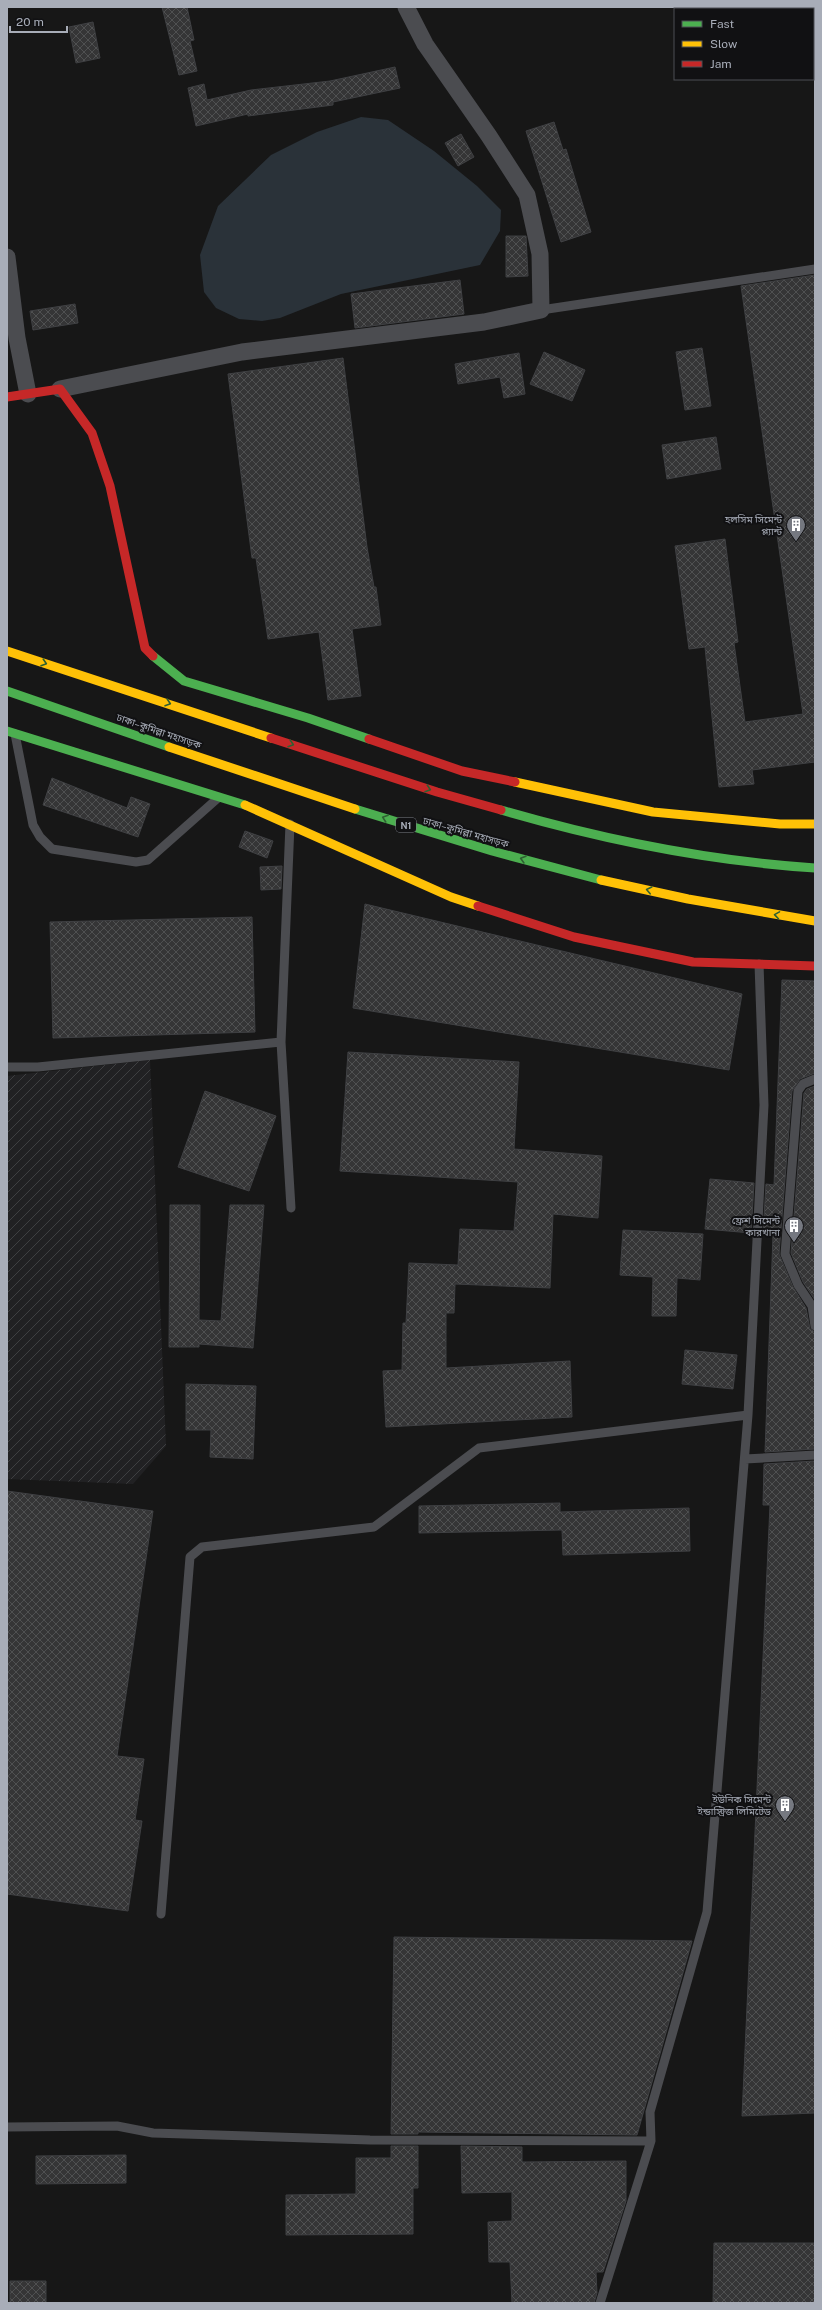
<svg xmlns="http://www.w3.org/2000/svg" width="822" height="2310" font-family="'Public Sans','Noto Sans Bengali',sans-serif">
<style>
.industrial{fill:url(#industrial-furrows)}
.water{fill:#2a3239}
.building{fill:url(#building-cross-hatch);stroke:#3f4043}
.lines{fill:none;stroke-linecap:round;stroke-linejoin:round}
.lane{stroke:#4b4c50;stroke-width:9}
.street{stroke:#4b4c50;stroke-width:17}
.fast{stroke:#4caf50;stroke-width:9}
.slow{stroke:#ffc107;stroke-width:9}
.jam{stroke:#c62828;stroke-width:9}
.oneway{stroke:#2e6032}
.labels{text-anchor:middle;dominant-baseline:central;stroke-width:4;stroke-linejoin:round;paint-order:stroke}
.shield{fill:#111113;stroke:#7b7e86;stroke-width:1}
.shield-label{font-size:9px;font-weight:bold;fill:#a8adb8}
.poi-label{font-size:10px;fill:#a8adb8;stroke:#111113;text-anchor:end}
.street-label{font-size:10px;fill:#a8adb8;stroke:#111113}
</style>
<defs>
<pattern id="industrial-furrows" width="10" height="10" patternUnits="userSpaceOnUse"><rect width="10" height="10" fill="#212123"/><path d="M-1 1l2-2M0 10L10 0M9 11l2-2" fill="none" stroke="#3e3f41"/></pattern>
<pattern id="building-cross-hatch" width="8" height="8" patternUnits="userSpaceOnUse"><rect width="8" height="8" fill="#353536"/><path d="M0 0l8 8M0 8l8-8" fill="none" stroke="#4f5051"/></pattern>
</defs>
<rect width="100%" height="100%" fill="#171717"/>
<path class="industrial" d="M150,1060L166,1446L133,1484L7,1479V1076Z"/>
<path class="water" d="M361,117L388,120L434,151L477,186L501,210L500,231L480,265L341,294L280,318L262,321L239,319L216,308L204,292L200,255L218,206L271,155L317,132Z"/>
<path class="building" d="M162,7H187L194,40L190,41L197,71L179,75Z
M93,22L100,58L76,63L69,27Z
M395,67L400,88L333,102V105L248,116V114L196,126L188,88L204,84L207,100L251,90L330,81Z
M554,122L563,150L566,149L591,232L561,242L526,131Z
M461,134L474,157L458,166L445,143Z
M506,236H526L528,276L506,277Z
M815,275V762L752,770L754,784L719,787L705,647L689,649L675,546L725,539L738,642L734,643L745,722L803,714L741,286Z
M460,280L464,314L355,328L351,294Z
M75,304L78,323L33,330L30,311Z
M702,348L711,406L685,410L676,352Z
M544,352L585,370L572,401L530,384Z
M519,353L525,394L504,398L500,377L458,384L455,364Z
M343,358L367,547L374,587H376L381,625L352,629L361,696L328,700L319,632L268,639L256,558H252L228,374Z
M716,437L721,469L667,479L662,445Z
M52,778L127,808L131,797L150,804L138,837L43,805Z
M245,831L273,841L267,858L239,847Z
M282,866L281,889L261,890L260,867Z
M365,904L742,994L729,1070L353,1008Z
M252,917L255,1032L53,1038L50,922Z
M782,980L815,981V1073L800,1079L792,1091L779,1254L793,1287L806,1308L810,1329L815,1332V1449L765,1452L773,1235L763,1234L766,1184L774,1185Z
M348,1052L519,1062L514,1149L602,1156L598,1218L553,1214L550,1288L455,1284L454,1313H446V1368L570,1361L572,1417L386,1427L383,1371L402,1370L403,1323H406L409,1263L458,1265L460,1229L514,1231L518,1182L340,1171Z
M815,1086V1300L803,1282L791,1253L804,1093L807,1089Z
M205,1091L276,1116L249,1191L178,1167Z
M710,1179L754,1183L751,1233L705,1229Z
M170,1205H200L199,1320L221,1321L230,1205H264L253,1348L199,1344V1347H169Z
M623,1230L703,1234L700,1280L677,1278L676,1316H652L653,1277L620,1275Z
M685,1350L737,1355L733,1389L682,1384Z
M186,1384L256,1386L253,1459L210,1457L211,1430H186Z
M815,1461V2113L742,2116L770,1505H763L764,1464Z
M7,1491L153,1511L117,1756L144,1759L135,1820L142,1821L128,1911L7,1894Z
M560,1503V1512L689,1508L690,1551L563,1555L562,1530L419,1533V1506Z
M394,1937L692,1941L637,2135L418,2132V2134H391Z
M391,2146H418V2188H413V2234L286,2235V2195L356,2194V2158H391Z
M461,2146L522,2147V2162L626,2161V2201L603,2272H596L597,2293L594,2303H512L510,2262H489L488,2222L512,2221V2192L462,2193Z
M126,2155V2183L36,2184V2156Z
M714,2243H815V2303H713Z
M10,2281H46V2303H10Z"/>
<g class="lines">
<path class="lane" d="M541,310L815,269
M15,734L33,825L40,837L52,849L136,862L148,860L218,798
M281,1042L290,824
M7,1067H38L281,1042L291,1208
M815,1079L803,1084L798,1091L785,1254L798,1285L812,1306L815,1326
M745,1459L815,1455
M161,1914L190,1557L202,1547L374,1527L479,1448L748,1415
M7,2127L117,2126L153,2133L370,2140L651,2141
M600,2303L651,2141L650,2112L707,1912L748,1415L764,1105L759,964"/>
<path class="street" d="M7,257L17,338L28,394
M60,389L242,352L484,322L541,310L540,254L527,195L489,136L425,44L406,7"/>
<path class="fast" d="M153,656L184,681L308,718L369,739
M7,691L169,747
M7,731L245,805
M355,809L492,851L601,880
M501,810C604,840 708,861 815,868"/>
<path class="slow" d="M7,651L271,738
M169,747L355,809
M515,782L653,812L780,824H815
M245,805L451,897L478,906
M601,880L688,899L815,921"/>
<path class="jam" d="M7,397L60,389L92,433L110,486L145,648L153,656
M271,738L437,792L501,810
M369,739L462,771L515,782
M478,906L574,937L693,962L815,966"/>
</g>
<defs><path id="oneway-chevron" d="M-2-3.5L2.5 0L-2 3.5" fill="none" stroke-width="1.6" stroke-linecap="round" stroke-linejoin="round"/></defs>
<g class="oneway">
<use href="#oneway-chevron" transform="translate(44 663) rotate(18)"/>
<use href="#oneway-chevron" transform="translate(168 703) rotate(18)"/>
<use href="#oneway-chevron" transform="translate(291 744) rotate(18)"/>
<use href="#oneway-chevron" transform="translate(428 789) rotate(18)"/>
<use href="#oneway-chevron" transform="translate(385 818) rotate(-161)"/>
<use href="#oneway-chevron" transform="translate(523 859) rotate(-164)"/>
<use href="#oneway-chevron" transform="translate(649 890) rotate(-167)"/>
<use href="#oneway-chevron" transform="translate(777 915) rotate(-171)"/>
</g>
<defs>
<symbol id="building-pin" viewBox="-11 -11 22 30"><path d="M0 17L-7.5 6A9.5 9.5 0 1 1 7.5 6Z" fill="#757880" stroke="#111113"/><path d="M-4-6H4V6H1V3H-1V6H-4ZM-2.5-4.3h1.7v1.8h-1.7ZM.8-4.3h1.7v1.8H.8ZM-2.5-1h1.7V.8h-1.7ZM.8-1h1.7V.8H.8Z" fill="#fff"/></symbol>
</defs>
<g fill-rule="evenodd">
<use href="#building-pin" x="785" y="514" width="22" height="30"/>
<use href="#building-pin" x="783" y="1215" width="22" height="30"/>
<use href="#building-pin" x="774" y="1794" width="22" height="30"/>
</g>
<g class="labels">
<rect class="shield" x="396" y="818" width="20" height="14" rx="3"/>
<g class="shield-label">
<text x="406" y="825">N1</text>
</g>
<g class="poi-label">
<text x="782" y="519">হলসিম সিমেন্ট<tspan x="782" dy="12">প্ল্যান্ট</tspan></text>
<text x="780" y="1220">ফ্রেশ সিমেন্ট<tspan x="780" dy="12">কারখানা</tspan></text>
<text x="771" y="1799">ইউনিক সিমেন্ট<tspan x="771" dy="12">ইন্ডাস্ট্রিজ লিমিটেড</tspan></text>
</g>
<g class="street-label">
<text transform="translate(159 731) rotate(19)">ঢাকা–কুমিল্লা মহাসড়ক</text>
<text transform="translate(466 832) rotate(16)">ঢাকা–কুমিল্লা মহাসড়ক</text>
</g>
</g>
<rect width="822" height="2310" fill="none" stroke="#a8adb8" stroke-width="16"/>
<rect x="674" y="8" width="140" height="72" fill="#111113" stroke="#4d4f55"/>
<rect x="682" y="21" width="20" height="6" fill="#4caf50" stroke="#4d4f55"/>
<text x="710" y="28" font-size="12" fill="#a8adb8">Fast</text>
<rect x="682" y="41" width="20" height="6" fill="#ffc107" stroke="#4d4f55"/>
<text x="710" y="48" font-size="12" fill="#a8adb8">Slow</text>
<rect x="682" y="61" width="20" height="6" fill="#c62828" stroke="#4d4f55"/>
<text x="710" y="68" font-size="12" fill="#a8adb8">Jam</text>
<path d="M10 26v6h57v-6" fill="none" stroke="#a8adb8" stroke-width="2"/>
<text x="16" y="26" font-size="12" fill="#a8adb8" stroke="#111113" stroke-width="3" paint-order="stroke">20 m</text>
</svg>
